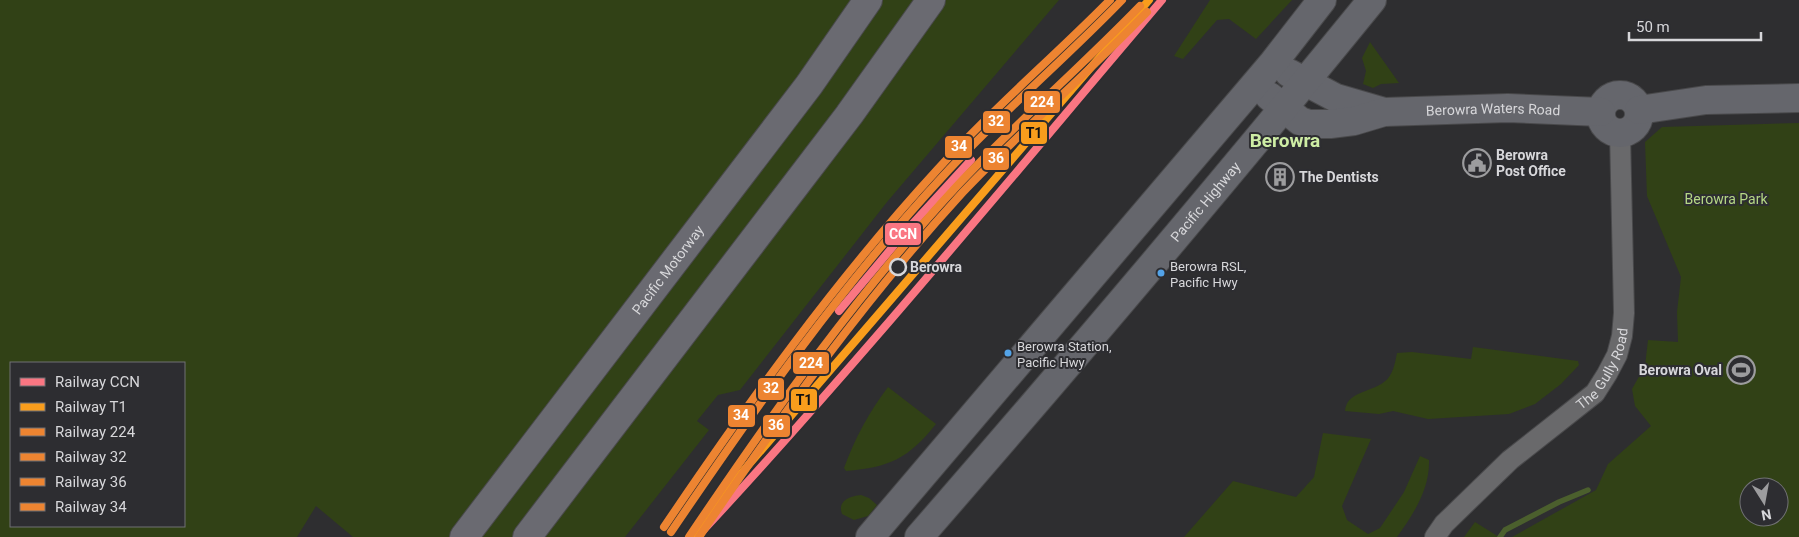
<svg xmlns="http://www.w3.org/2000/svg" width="1799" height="537" font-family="Roboto,sans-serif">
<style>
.green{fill:#314116;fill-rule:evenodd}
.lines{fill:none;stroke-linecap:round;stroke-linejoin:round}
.stream{stroke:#4b5f2d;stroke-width:5.5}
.minor-casing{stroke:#49494b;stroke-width:22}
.primary-casing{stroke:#49494b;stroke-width:30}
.motorway-casing{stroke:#49494b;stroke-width:30}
.minor{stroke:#69696b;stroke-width:20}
.primary{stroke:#65666c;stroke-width:28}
.motorway{stroke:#6a6a71;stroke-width:28}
.rail-1-casing{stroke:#2d2d31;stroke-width:11}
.rail-2-casing{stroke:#2d2d31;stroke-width:11}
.rail-3-casing{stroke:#2d2d31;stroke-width:11}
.rail-4-casing{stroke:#2d2d31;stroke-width:11}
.rail-5-casing{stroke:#2d2d31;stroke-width:11}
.rail-6-casing{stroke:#2d2d31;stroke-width:11}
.rail-1{stroke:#fa7682;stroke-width:8}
.rail-2{stroke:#f99d1c;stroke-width:8}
.rail-3{stroke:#ed8431;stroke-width:8}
.rail-4{stroke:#ed8431;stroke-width:8}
.rail-5{stroke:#ed8431;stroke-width:8}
.rail-6{stroke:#ed8431;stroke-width:8}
.stop-dot{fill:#2d2d31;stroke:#d7d7da;stroke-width:2.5}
.bus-dot{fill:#53a3e8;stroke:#2d2d31;stroke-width:2}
.labels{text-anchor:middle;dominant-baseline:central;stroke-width:4;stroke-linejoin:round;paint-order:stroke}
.bus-label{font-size:13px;fill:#d7d7da;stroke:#2d2d31;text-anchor:start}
.street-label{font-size:14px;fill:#d7d7da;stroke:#2d2d31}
.poi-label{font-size:14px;font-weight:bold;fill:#d7d7da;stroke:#2d2d31;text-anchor:start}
.park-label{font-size:14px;fill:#b5d785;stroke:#2d2d31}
.stop-label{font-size:14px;font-weight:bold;fill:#d7d7da;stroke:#2d2d31;text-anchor:start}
.district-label{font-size:19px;font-weight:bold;fill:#ceeda5;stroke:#2d2d31}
.line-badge{stroke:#2d2d31;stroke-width:2}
.badge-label{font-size:14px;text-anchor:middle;font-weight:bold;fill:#fff}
.pale-badge-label{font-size:14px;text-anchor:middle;font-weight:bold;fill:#111}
</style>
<rect width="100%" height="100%" fill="#2e2e30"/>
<path class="green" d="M0,0H1059L887,202L740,390L718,395L697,421L709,430L625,537H353L316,506L297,537H0ZM11,363H184V526H11Z
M1210,0H1292L1256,39L1229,19L1217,20L1183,59L1174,56Z
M1370,42L1399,83L1381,84L1373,88L1363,84L1366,71L1362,58Z
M1799,123V537H1512L1596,490L1608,464L1651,426L1635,406L1632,389L1645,366L1648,340L1678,342L1677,312L1681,277L1647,196L1645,142L1662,127ZM1749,487H1779V517H1749Z
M1473,347L1578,361L1579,365L1561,384L1535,404L1509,414L1428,419L1393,411L1379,414L1345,411C1347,391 1370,393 1384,382C1393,376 1395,363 1397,353L1412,352L1471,359Z
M888,387L936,424C908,459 890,467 846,471L844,468C855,438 869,412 888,387Z
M1323,433L1371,439L1342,506L1347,520L1368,534L1380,528L1404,492L1420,456L1429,460C1430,489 1413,515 1397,537H1184L1233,481L1296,497L1314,477Z
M861,495L869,498L877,505L868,516L854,520L842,514C837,501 850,496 861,495Z
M1475,522L1499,537H1464Z"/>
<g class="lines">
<path class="stream" d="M1500,537L1505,530L1559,502L1588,490"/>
<defs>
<g id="minor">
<path id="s1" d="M1435,537L1444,524L1510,460L1595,393L1607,374L1617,355L1622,336L1624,313L1620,133"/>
</g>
<g id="primary">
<path d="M1289,73L1336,98L1384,112"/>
<circle cx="1620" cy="114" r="19"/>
<path id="s2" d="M1269,96L1300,121L1309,124H1330L1354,121L1384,112L1508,108L1601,112"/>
<path d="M1639,110L1706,100L1799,98"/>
<path d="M870,537L1273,63L1322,0"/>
<path id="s3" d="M919,537C1073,360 1224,182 1372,0"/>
</g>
<g id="motorway">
<path id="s4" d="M464,537L809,85L868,0"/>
<path d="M527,537L849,115L931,0"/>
</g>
</defs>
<use href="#minor" class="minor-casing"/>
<use href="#primary" class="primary-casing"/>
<use href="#motorway" class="motorway-casing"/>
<use href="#minor" class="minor"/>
<use href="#primary" class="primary"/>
<use href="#motorway" class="motorway"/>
<defs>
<path id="rail-1" d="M839,311L906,231L971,160
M697,537C858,364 1009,180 1162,0"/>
<path id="rail-2" d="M693,537L739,476L1149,0"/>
<path id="rail-3" d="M689,537C771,415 857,294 957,186C1015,124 1081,67 1140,6"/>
<path id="rail-4" d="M671,532C755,408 842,285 944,175C1000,114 1064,60 1122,0"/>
<path id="rail-5" d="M699,537C780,417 865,299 963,192C1022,130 1087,74 1147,12"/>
<path id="rail-6" d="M664,527C748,403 835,281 937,170C991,110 1053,58 1110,0"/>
</defs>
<use href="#rail-1" class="rail-1-casing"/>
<use href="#rail-2" class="rail-2-casing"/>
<use href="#rail-3" class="rail-3-casing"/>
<use href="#rail-4" class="rail-4-casing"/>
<use href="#rail-5" class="rail-5-casing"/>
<use href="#rail-6" class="rail-6-casing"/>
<use href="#rail-1" class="rail-1"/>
<use href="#rail-2" class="rail-2"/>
<use href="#rail-3" class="rail-3"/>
<use href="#rail-4" class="rail-4"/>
<use href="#rail-5" class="rail-5"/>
<use href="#rail-6" class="rail-6"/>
</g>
<defs>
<symbol id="civic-ring" viewBox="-11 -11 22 22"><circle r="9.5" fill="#2d2d31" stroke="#9c9c9e" stroke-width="1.5"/><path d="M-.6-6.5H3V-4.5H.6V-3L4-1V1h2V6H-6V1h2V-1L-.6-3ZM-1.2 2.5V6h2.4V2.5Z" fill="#9c9c9e"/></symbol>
<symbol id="building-ring" viewBox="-11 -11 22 22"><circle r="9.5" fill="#2d2d31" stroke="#9c9c9e" stroke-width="1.5"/><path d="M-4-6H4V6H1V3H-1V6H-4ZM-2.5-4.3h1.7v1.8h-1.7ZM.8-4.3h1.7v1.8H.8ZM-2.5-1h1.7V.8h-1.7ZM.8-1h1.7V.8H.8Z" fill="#9c9c9e"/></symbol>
<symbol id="stadium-ring" viewBox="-11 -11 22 22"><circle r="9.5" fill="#2d2d31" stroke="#9c9c9e" stroke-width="1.5"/><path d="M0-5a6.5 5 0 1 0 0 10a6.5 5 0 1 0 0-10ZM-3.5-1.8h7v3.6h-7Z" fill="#9c9c9e"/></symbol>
</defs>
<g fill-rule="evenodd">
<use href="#civic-ring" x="1461" y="147" width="32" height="32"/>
<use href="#building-ring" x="1264" y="161" width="32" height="32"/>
<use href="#stadium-ring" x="1725" y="354" width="32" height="32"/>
</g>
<circle class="stop-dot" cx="898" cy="267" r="8"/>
<g class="bus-dot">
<circle cx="1161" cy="273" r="4.5"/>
<circle cx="1008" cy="353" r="4.5"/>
</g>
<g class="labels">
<g class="bus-label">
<text x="1170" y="266">Berowra RSL,<tspan x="1170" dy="16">Pacific Hwy</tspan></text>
<text x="1017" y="346">Berowra Station,<tspan x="1017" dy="16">Pacific Hwy</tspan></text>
</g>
<g class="street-label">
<text stroke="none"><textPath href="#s2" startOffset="235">Berowra Waters Road</textPath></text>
<text stroke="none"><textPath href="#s3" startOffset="441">Pacific Highway</textPath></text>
<text stroke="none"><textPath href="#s4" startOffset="336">Pacific Motorway</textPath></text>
<text stroke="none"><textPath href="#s1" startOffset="241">The Gully Road</textPath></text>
</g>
<g class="poi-label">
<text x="1496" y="155">Berowra<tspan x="1496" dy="16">Post Office</tspan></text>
<text x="1299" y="177">The Dentists</text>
<text x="1722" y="370" text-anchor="end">Berowra Oval</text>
</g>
<g class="park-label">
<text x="1726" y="199">Berowra Park</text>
</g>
<g class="stop-label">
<text x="910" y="267">Berowra</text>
</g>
<g class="district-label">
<text x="1285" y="140">Berowra</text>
</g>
</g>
<g class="line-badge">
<rect x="1023" y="90" width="38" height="24" rx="5" fill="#ed8431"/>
<rect x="982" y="110" width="29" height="24" rx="5" fill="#ed8431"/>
<rect x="1020" y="121" width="28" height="24" rx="5" fill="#f99d1c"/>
<rect x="944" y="135" width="29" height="24" rx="5" fill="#ed8431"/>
<rect x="982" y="147" width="28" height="24" rx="5" fill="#ed8431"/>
<rect x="884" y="222" width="38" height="24" rx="5" fill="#fa7682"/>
<rect x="792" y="351" width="38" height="24" rx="5" fill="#ed8431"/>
<rect x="757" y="377" width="28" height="24" rx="5" fill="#ed8431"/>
<rect x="790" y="388" width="28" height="24" rx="5" fill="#f99d1c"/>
<rect x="727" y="404" width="29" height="24" rx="5" fill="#ed8431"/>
<rect x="762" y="414" width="29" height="24" rx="5" fill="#ed8431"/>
</g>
<g class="badge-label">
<text x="1042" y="107">224</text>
<text x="996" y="126">32</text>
<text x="959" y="151">34</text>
<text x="996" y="163">36</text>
<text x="903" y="239">CCN</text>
<text x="811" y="368">224</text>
<text x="771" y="393">32</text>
<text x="741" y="420">34</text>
<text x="776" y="430">36</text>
</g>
<g class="pale-badge-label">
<text x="1034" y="138">T1</text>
<text x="804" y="405">T1</text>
</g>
<rect x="10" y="362" width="175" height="165" fill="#2d2d31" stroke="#717175"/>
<rect x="20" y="378" width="25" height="8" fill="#fa7682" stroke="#717175"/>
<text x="55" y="387" font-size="15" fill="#d7d7da">Railway CCN</text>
<rect x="20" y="403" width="25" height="8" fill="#f99d1c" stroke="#717175"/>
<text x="55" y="412" font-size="15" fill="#d7d7da">Railway T1</text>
<rect x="20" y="428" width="25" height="8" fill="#ed8431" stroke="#717175"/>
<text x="55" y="437" font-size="15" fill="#d7d7da">Railway 224</text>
<rect x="20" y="453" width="25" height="8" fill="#ed8431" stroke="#717175"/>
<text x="55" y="462" font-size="15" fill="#d7d7da">Railway 32</text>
<rect x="20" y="478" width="25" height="8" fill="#ed8431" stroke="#717175"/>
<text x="55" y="487" font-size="15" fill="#d7d7da">Railway 36</text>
<rect x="20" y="503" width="25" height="8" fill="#ed8431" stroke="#717175"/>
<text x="55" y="512" font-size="15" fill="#d7d7da">Railway 34</text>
<g transform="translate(1764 502) rotate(169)"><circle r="24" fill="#2d2d31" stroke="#717175"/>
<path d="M0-4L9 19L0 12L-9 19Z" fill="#9c9c9e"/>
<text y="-8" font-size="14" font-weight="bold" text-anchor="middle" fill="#d7d7da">N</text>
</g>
<path d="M1629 32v8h132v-8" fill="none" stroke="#d7d7da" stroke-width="2.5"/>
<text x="1636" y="32" font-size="15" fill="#d7d7da" stroke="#2d2d31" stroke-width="4" paint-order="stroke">50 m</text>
</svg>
